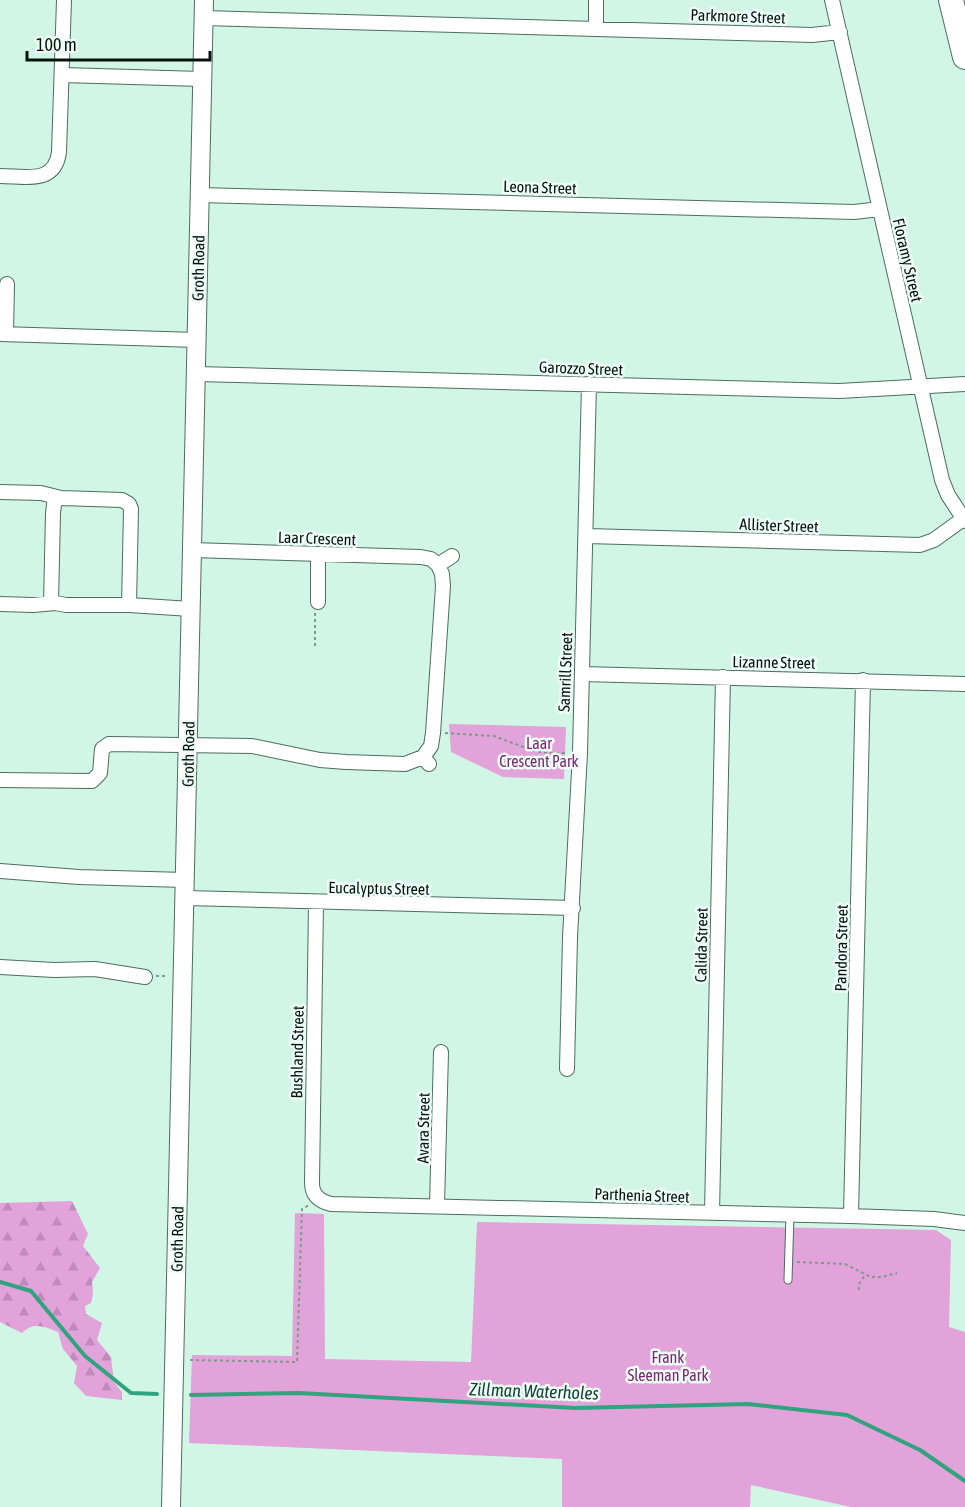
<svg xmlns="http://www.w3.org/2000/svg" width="965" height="1507" font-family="'Asap Condensed',sans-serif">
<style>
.forest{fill:url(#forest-firs)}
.park{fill:#e2a2da}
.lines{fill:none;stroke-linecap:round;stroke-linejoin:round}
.stream{stroke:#31a37e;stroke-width:4}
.lane-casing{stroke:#4c6d5f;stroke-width:9}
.street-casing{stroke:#4c6d5f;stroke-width:16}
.secondary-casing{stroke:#4c6d5f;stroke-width:20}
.highway-casing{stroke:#4c6d5f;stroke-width:26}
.path{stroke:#7e998e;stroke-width:2;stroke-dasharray:3 3;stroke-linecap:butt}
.lane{stroke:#fff;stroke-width:7}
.street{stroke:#fff;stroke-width:14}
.secondary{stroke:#fff;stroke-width:18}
.highway{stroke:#fff;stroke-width:24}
.labels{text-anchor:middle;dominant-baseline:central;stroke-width:5;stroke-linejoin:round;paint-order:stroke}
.street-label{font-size:16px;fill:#05120d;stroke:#effdf7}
.park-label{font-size:16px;fill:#782772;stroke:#effdf7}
.water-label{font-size:18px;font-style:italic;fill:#144333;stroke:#effdf7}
</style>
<defs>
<pattern id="forest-firs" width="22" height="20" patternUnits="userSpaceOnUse" patternTransform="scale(1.5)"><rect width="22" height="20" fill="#e2a2da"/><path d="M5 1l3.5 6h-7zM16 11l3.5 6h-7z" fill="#c08aba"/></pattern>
</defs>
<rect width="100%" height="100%" fill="#d1f6e6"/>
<path class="forest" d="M72,1201L88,1234L83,1246L100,1268L92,1282L93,1294L91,1303L85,1306L86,1314L102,1323L97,1340L111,1357L114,1382L122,1392V1400L86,1396L74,1383L77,1366L63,1349L58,1332C45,1327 34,1321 22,1333L0,1322V1203Z"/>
<path class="park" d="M449,724L566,727L564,779L503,777L451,752Z
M295,1213L324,1214L325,1359L471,1362L477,1222L936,1230L951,1240L949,1327L965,1332V1507H851L751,1485L750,1507H562V1459L189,1443L192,1355L292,1356Z"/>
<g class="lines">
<path class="stream" d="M0,1282L31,1291L85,1356L131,1393L157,1394
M191,1395L299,1393L575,1408L748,1404L847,1415L920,1450L965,1481"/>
<defs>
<path id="lane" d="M788,1280L790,1215"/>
<path id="street" d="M832,0L942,480L948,495L965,521
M204,18L812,35L840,32
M596,29V0
M62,75L202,79
M0,176C25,176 55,185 59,152L64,0
M199,195L854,212L880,209
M0,334L197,340
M6,334L7,284
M196,374L839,391L965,384
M0,492L41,493L61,498L122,500L129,504L131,509L129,605
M586,536L920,545L934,540L963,519
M192,550L421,557L431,559L438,565
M318,602V554
M51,603L53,513L55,497
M0,604L33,605L55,603L66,605H129L191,609
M582,674L965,684
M423,757L431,746L433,733L443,586L442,574L438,565L452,556
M0,780L92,781L100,773L102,749L109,744L252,746L320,760L346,762L405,764L423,757L429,764
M0,871L79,877L185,880
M185,898L573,908
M316,903L312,1183C312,1195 319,1201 331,1204L851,1216L934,1219L965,1223
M0,967L54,970L95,969L145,977
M567,1069L570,937L580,753L589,384
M437,1206L441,1052
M712,1213L723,677
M851,1216L863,680"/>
<path id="secondary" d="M171,1507L204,0"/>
<path id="highway" d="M951,0L965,57"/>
</defs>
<use href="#lane" class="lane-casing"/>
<use href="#street" class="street-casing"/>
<use href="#secondary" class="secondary-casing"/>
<use href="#highway" class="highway-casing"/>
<path class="path" d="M315,646V613
M445,733L494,736L534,751L547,753H568
M156,976H168
M797,1262L845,1264L871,1277H882L897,1273
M859,1290V1284L865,1275
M190,1360L297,1362L302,1209L309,1205"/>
<use href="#lane" class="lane"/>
<use href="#street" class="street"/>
<use href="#secondary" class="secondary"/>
<use href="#highway" class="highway"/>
</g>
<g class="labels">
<g class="street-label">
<text transform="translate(738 16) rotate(2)">Parkmore Street</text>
<text transform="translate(540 187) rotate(2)">Leona Street</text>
<text transform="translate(908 260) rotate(77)">Floramy Street</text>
<text transform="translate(198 268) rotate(-89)">Groth Road</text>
<text transform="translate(581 368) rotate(2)">Garozzo Street</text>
<text transform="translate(779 525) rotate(2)">Allister Street</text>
<text transform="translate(317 538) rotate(2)">Laar Crescent</text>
<text transform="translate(774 662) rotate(1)">Lizanne Street</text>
<text transform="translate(565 672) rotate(-88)">Samrill Street</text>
<text transform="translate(188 754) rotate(-89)">Groth Road</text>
<text transform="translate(379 888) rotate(1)">Eucalyptus Street</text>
<text transform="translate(701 945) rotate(-89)">Calida Street</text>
<text transform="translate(841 948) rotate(-89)">Pandora Street</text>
<text transform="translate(297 1052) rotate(-89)">Bushland Street</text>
<text transform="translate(423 1128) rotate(-89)">Avara Street</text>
<text transform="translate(642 1195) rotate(2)">Parthenia Street</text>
<text transform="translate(177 1239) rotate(-89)">Groth Road</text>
</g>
<g class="park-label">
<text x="539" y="743">Laar<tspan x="539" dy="18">Crescent Park</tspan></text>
<text x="668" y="1357">Frank<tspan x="668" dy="18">Sleeman Park</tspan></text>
</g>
<g class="water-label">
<text transform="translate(534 1391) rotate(2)">Zillman Waterholes</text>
</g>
</g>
<path d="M27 51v9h183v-9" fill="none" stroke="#05120d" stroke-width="3"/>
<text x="36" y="51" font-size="18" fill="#05120d" stroke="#effdf7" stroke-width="4.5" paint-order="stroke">100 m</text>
</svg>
